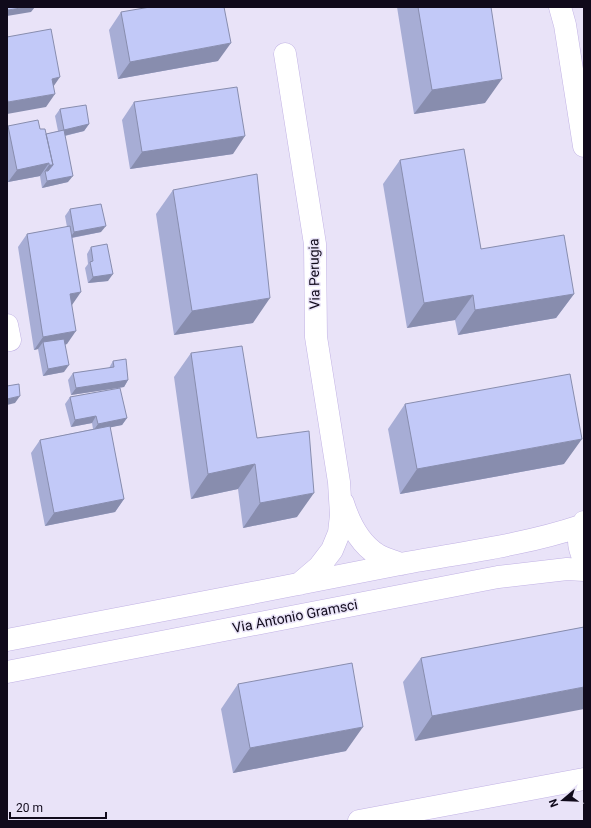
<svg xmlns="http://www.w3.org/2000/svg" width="591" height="828" font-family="Roboto,sans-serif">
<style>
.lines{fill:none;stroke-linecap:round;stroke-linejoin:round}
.street-casing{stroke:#c1b2e4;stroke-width:23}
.street{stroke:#fff;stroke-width:22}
.wall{fill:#a7add5}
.shaded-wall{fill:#888dae}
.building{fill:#c2c9f8;stroke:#888dae}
.labels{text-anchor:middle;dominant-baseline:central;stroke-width:3;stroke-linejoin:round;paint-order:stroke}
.street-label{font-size:14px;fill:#100a1b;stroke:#e9e3f8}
</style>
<rect width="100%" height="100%" fill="#e9e3f8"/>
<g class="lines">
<defs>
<path id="street" d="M560,7L565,25L584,146
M285,54L315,244L316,337L339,482L341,515L339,533L332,550L319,567L299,584
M7,325L10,340
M343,503C349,522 360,544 378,555C385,559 394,561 401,564
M584,522C577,534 578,547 584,559
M7,640C136,615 266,591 395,565C458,553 521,546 581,526
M7,672L498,577L567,569L584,570
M359,821L584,779"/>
</defs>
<use href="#street" class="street-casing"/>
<use href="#street" class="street"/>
</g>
<path class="wall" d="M397,7H491L485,103L414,114Z
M121,12L218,61L118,79L109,30Z
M134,102L233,154L130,169L122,120Z
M60,109L89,124L84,131L65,136L68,182L42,188L40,176L8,182L7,179V128L8,126L40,129L46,134L58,131L55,116Z
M400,160L481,249L574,294L556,318L458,335L455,320L407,328L383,184Z
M173,190L253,323L174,335L156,214Z
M70,209L101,232L72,238V305L67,344L65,345L64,372L43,376L38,349L34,350L18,247L27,234L67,227L65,216Z
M91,247L108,281L88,283L85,268L88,264L87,254Z
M191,353L297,517L243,528L238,489L191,499L174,377Z
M113,361L128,380L124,387L71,395L68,380L73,373L109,368Z
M70,397L127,418L122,425L110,427L124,499L115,512L45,526L31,453L40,440L93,429L92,423L71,427L65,404Z
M405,404L564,464L400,494L388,429Z
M584,627L415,741L403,682L421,658Z
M238,684L346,751L233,773L221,709Z"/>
<path class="shaded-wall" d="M27,7H35L31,12L7,16V11L8,10Z
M231,43L218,61L118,79L130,62Z
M60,77L51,90L52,79Z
M502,79L485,103L414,114L432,90Z
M55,94L46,107L7,114V104L8,102Z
M89,124L84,131L59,137L64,130Z
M245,136L233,154L130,169L142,152Z
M49,163L40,176L8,182L17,170Z
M49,165H53L46,174L45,171L40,178Z
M73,176L68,182L42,188L47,181Z
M106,226L101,232L70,238L74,232Z
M113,274L108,281L88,283L93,277Z
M81,292L72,305L61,307L70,294Z
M574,294L556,318L458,335L475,310Z
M473,295L455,320L407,328L424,303Z
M270,298L253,323L174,335L192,311Z
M76,331L67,344L44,348L43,342L38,349L34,350L43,337Z
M69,365L64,372L43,376L48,369Z
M128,380L124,387L71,395L76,388Z
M20,396L15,403L7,405V399Z
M96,416L92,423L71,427L75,420Z
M127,418L122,425L93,431L98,424Z
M582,439L564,464L400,494L417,469Z
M255,464L238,489L191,499L208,474Z
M314,493L297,517L243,528L260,503Z
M124,499L115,512L45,526L54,513Z
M584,687V709L415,741L432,716Z
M363,727L346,751L233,773L250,748Z"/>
<path class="building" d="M7,7H27L8,10Z
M150,7H224L231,43L130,62L121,12Z
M418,7H491L502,79L432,90Z
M51,29L60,77L52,79L55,94L8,102L7,97V37Z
M237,87L245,136L142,152L134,102Z
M86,105L89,124L64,130L60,109Z
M38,120L40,129H45L53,165H49V163L17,170L8,126Z
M64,130L73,176L47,181L45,171H48L53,165L46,134Z
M464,149L481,249L564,235L574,294L475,310L473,295L424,303L400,160Z
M257,174L270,298L192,311L173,190Z
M101,204L106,226L74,232L70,209Z
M70,226L81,292L70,294L76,331L43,337L27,234Z
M107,244L113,274L93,277L90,262L93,261L91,247Z
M64,339L69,365L48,369L43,342Z
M242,346L257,438L309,431L314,493L260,503L255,464L208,474L191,353Z
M126,359L128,380L76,388L73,373L114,367L113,361Z
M570,374L582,439L417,469L405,404Z
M19,384L20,396L7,399V386Z
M120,388L127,418L98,424L96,416L75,420L70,397Z
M110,426L124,499L54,513L40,440Z
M584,627V687L432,716L421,658Z
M352,663L363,727L250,748L238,684Z"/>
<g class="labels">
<g class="street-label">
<text transform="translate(314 274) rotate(-91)">Via Perugia</text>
<text transform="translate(295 616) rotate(-11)">Via Antonio Gramsci</text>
</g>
</g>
<rect width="591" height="828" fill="none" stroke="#100a1b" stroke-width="16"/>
<g transform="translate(563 800) rotate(251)" stroke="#e9e3f8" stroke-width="3" paint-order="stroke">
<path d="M0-3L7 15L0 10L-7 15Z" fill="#100a1b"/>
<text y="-6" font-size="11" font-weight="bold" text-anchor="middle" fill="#100a1b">N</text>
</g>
<path d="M10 812v6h96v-6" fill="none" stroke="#100a1b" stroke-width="2"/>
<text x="16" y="812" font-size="12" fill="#100a1b" stroke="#e9e3f8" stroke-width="3" paint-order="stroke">20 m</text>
</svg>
